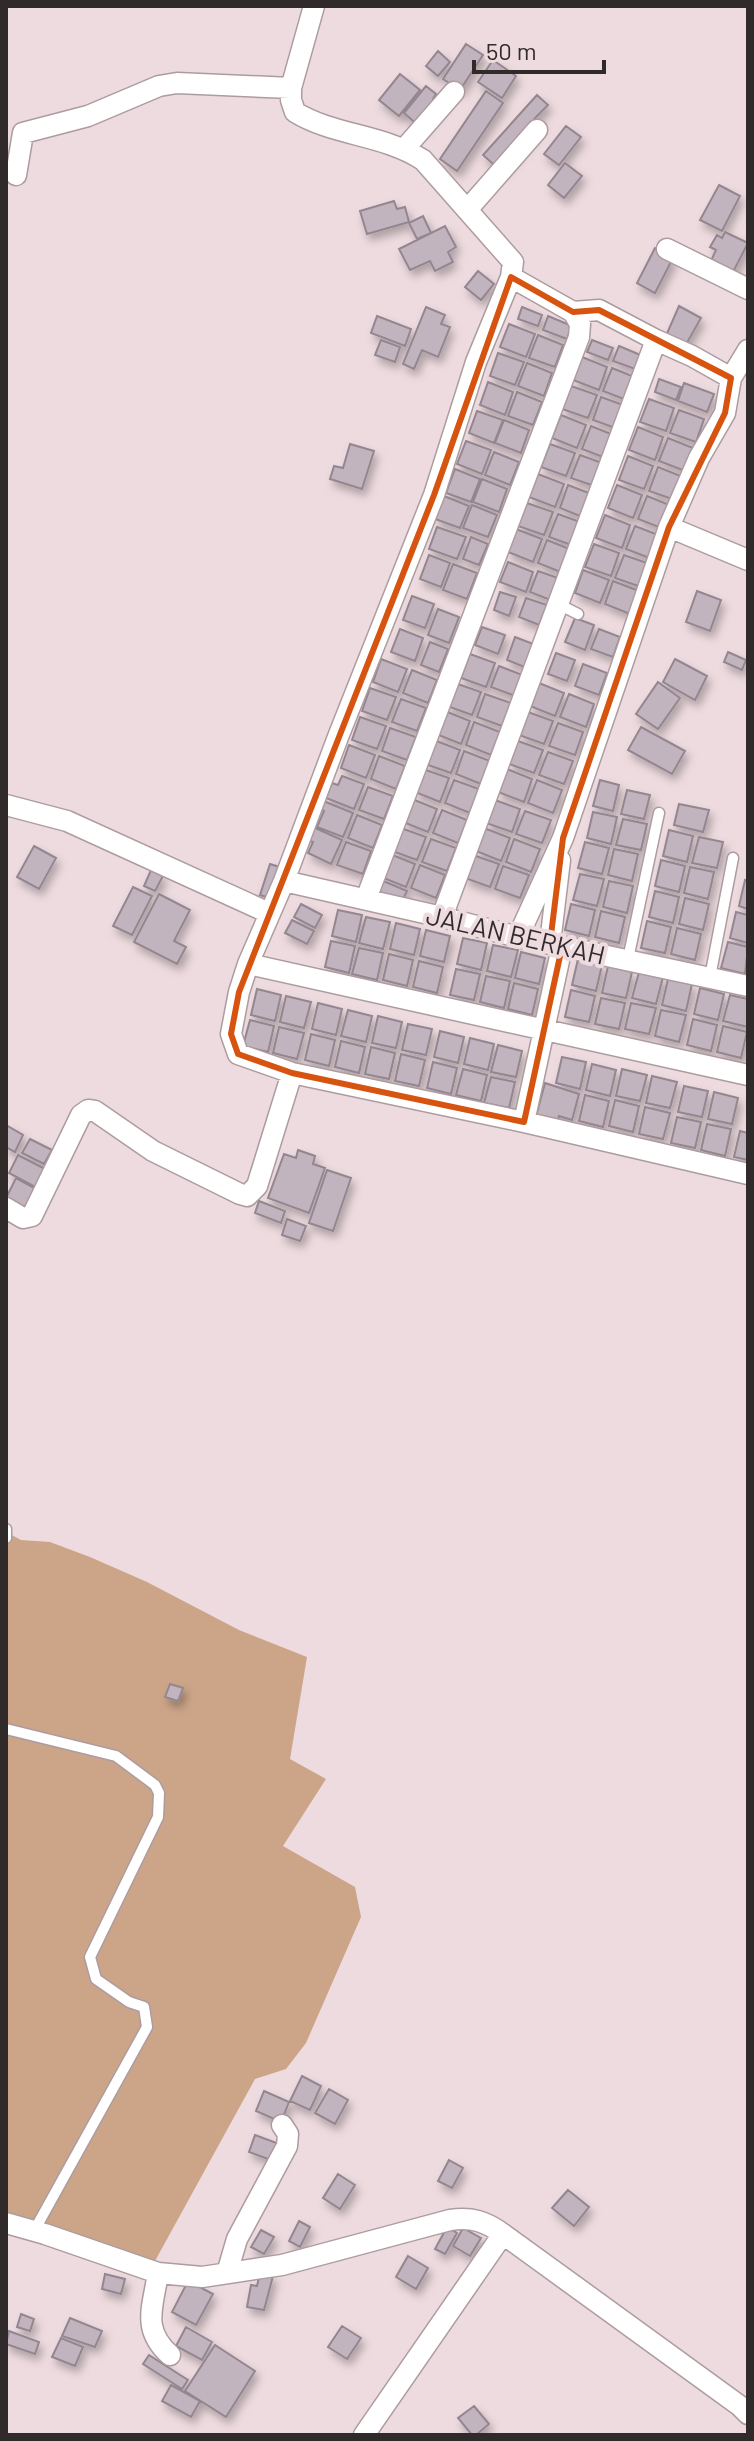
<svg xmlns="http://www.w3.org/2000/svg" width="754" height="2441" font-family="Barlow,sans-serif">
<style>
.green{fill:#cca588}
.building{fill:#c2b4be;stroke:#938690;stroke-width:2;filter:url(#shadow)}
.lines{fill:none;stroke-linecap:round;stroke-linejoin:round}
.lane-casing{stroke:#ad9c9f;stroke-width:13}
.street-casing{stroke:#ad9c9f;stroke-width:23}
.lane{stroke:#fff;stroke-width:10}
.street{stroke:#fff;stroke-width:20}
.marked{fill:none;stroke:#d6540f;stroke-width:6;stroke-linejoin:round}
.labels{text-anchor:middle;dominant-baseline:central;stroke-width:8;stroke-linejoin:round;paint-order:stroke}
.street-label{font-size:26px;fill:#312a2b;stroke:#eedbdf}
</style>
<defs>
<filter id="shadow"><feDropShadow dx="3.5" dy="6" stdDeviation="4" flood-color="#0004"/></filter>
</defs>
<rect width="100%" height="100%" fill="#eedbdf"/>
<path class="green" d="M6,1532L21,1540L50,1542L90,1557L147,1582L239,1630L307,1657L290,1759L326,1779L283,1846L355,1887L361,1917L306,2043L286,2069L255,2079L155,2261L6,2215Z"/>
<path class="building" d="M466,44L483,55L460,90L443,79Z
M438,51L450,62L438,76L426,66Z
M493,60L516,76L502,98L478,82Z
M400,74L420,90L399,116L379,100Z
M426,86L436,94L433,99L440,105L421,128L404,113Z
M486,91L503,103L457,171L440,159Z
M537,95L548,105L534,119L541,124L500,170L483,155Z
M566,126L581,137L559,165L544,154Z
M565,163L582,176L564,198L548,185Z
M719,185L740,196L722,231L700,220Z
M394,201L397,209L405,207L409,222L367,234L360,211Z
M423,216L431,233L417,239L409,223Z
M445,226L456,247L448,252L453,262L435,271L430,261L410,270L399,249Z
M725,232L748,243L731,276L709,265L716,250L710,247L717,235L722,238Z
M655,248L673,258L655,293L637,283Z
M478,271L494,284L481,300L465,287Z
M679,306L701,318L684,348L665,338Z
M426,307L445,315L441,324L450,327L438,357L422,350L414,369L403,364Z
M522,307L542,315L538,326L518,319Z
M377,316L411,329L405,346L371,333Z
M548,316L572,326L567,339L543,330Z
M509,324L535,334L526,357L500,347Z
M538,335L563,345L555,367L529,358Z
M381,340L400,347L395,362L375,355Z
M592,340L613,348L608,360L587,352Z
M619,346L643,356L638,370L613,361Z
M498,353L524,362L515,385L490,376Z
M582,357L607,367L599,390L573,380Z
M527,363L552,373L544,396L518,386Z
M612,368L637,378L629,401L603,391Z
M659,379L681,387L676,400L655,392Z
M488,382L513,392L505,415L480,405Z
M684,383L714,394L707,412L678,401Z
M571,386L597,395L588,418L562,409Z
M517,392L542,402L533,425L508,416Z
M601,397L626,406L618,429L593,420Z
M649,399L674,408L666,431L640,422Z
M679,410L704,419L696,442L670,433Z
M477,411L503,420L494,443L469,433Z
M561,415L586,425L577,448L552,438Z
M504,420L529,430L521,453L495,443Z
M591,426L616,436L608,459L582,449Z
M638,427L663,437L655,460L629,450Z
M668,438L693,448L685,471L659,461Z
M466,441L491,450L482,474L457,464Z
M350,444L374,451L362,489L330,479L334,466L343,468Z
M550,444L575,453L566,476L541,467Z
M494,452L519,462L510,485L485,475Z
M580,455L605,464L597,487L571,478Z
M628,456L653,466L644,489L619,480Z
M658,467L683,477L675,500L649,491Z
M455,469L480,479L471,502L446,493Z
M538,474L564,484L555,507L529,497Z
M482,479L507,489L499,512L473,502Z
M568,485L594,495L585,518L560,508Z
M617,485L642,495L633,518L608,508Z
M444,496L469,506L460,528L435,519Z
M647,496L672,506L664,529L638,519Z
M527,503L553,512L544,535L518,526Z
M472,505L497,515L488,537L463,528Z
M558,514L583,523L574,546L549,537Z
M605,515L630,525L622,548L596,538Z
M635,526L661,536L652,559L626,549Z
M437,527L466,537L457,559L429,549Z
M516,529L542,539L533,562L508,552Z
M471,537L488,544L479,565L463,559Z
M547,540L572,550L563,573L538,563Z
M594,544L619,553L611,576L585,567Z
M429,555L450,563L441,587L420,579Z
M624,555L650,564L641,587L615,578Z
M508,562L533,572L526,592L500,582Z
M453,564L477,573L467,599L443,590Z
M583,570L609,580L600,603L575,593Z
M538,571L561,579L553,601L530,592Z
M613,581L639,591L630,614L605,604Z
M697,591L721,600L710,631L686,622Z
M500,592L516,597L509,616L494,610Z
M412,596L434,604L425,628L403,620Z
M526,598L547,605L539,625L519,617Z
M438,609L459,617L449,643L428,635Z
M575,618L594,625L585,650L565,642Z
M482,627L505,635L498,654L475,645Z
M400,629L423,638L415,661L391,652Z
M599,629L620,637L613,657L591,649Z
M515,637L536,645L527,668L507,660Z
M430,642L448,649L439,672L421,665Z
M728,652L746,660L742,670L724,662Z
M556,653L575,660L567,681L548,674Z
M470,654L495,663L486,687L461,678Z
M381,659L407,669L398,692L373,682Z
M675,659L707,676L695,700L663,682Z
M583,664L607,673L599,695L575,686Z
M499,666L525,676L518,697L491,687Z
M412,670L437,680L428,703L403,693Z
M658,682L680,698L658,729L636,714Z
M455,683L481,692L472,715L447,706Z
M539,683L564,693L555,716L530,706Z
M370,688L396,697L387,720L362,711Z
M485,694L511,703L502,726L477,717Z
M569,694L594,704L586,727L560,717Z
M401,699L426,708L417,731L392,722Z
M445,711L470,721L461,744L436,734Z
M528,712L553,721L544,744L519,735Z
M360,717L386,726L377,749L352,740Z
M474,722L500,732L491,755L466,745Z
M558,723L583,732L575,755L549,746Z
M641,727L685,751L672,774L628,750Z
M390,728L416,737L407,760L382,751Z
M434,740L460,750L451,773L425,764Z
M518,741L543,750L534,773L509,764Z
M349,745L375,755L366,778L341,768Z
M464,751L490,761L481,784L456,774Z
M548,752L573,761L564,784L539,775Z
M379,756L405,766L396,789L371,779Z
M423,769L449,778L440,802L415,792Z
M507,769L532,779L524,802L498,792Z
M342,776L364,784L354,809L326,798L332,783L338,785Z
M454,780L479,789L470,813L445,803Z
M537,780L562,790L553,813L528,803Z
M600,780L619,785L613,811L593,806Z
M368,787L393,796L384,819L359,810Z
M627,790L650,795L644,819L621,814Z
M412,799L437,809L428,832L403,822Z
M321,800L353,813L343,837L317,827L324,811L317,808Z
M495,800L520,809L512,832L486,823Z
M679,804L709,810L703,832L674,825Z
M442,810L467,820L458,843L433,833Z
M525,811L551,820L542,843L516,834Z
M593,812L617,817L611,844L587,838Z
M357,815L382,825L373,848L348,838Z
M623,819L647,824L641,850L616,845Z
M313,827L342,840L331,864L308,853L313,842L307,840Z
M401,828L426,837L417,860L392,851Z
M484,828L510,838L501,861L476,851Z
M669,830L693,836L687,862L663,856Z
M699,837L723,842L717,868L692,863Z
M431,839L456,848L447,871L422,862Z
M514,839L540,849L531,872L506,862Z
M346,842L371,851L363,874L337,865Z
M585,842L609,848L602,874L578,868Z
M34,846L56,858L39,889L17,877Z
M614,849L638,854L632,881L608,875Z
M390,854L415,864L406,887L381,877Z
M473,855L499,864L490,887L465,878Z
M661,860L685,866L679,892L655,886Z
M270,864L283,868L273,899L260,895Z
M420,865L445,875L436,898L411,888Z
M503,866L529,875L520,898L495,889Z
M690,867L714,872L708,899L684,893Z
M151,870L163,876L155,891L144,886Z
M580,874L604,879L597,906L573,900Z
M381,880L407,891L400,906L375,894Z
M745,880L748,881V909L739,906Z
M609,881L633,886L627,913L603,907Z
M133,887L152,896L132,935L113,926Z
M655,891L679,897L673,923L649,917Z
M159,894L190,910L174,941L186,947L177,964L134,942Z
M685,898L709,904L703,930L679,924Z
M301,904L322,915L315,928L294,917Z
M571,904L595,910L589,936L565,930Z
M338,910L362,915L356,942L332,936Z
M601,911L625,917L619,943L595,937Z
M736,912L748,915V943L730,938Z
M366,917L390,922L383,949L359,943Z
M292,920L314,931L307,944L285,933Z
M647,921L671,927L665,953L641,948Z
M396,923L420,929L414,955L390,949Z
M677,928L701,934L695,960L671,954Z
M426,930L450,936L444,962L420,956Z
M463,938L487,943L481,970L457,964Z
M331,941L355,946L349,973L325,967Z
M728,942L748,947L745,974L721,968Z
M493,945L518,950L511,977L487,971Z
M359,948L383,953L377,980L352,974Z
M521,952L545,958L539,984L515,978Z
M389,954L413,960L407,986L383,980Z
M578,959L602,965L596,991L572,985Z
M419,961L443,967L437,993L413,987Z
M608,966L632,972L626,998L602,993Z
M456,969L480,974L474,1000L450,995Z
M639,972L663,977L656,1004L632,998Z
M486,976L510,981L504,1008L480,1002Z
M668,979L692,984L686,1011L662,1005Z
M514,983L538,989L532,1015L508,1009Z
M700,988L724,994L718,1020L694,1014Z
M257,989L281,995L275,1021L251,1015Z
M571,990L595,996L589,1022L565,1017Z
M730,995L748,999V1027L723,1021Z
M286,996L311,1002L304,1028L280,1022Z
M601,998L625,1003L619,1029L595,1024Z
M318,1003L342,1009L336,1035L312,1029Z
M631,1003L656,1008L649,1034L625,1029Z
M348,1010L372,1016L366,1042L341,1036Z
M661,1010L686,1015L679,1042L655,1036Z
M378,1016L402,1022L396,1048L372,1043Z
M693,1019L717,1025L711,1051L687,1045Z
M250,1020L274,1026L268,1052L243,1046Z
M408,1024L432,1029L426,1055L402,1050Z
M723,1026L747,1032L741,1058L717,1052Z
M279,1027L304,1033L297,1059L273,1053Z
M440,1031L464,1037L458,1063L434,1057Z
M311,1034L335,1040L329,1066L305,1060Z
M470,1038L494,1044L488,1070L464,1064Z
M341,1041L365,1047L359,1073L335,1067Z
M498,1045L522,1051L516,1077L491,1072Z
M371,1047L395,1053L389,1079L365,1074Z
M401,1054L425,1060L419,1086L395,1081Z
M562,1057L586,1062L580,1089L556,1083Z
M433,1062L457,1068L451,1094L427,1088Z
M592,1064L616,1070L610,1096L586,1090Z
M463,1069L487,1075L481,1101L456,1095Z
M622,1069L647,1075L640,1101L616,1096Z
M652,1076L677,1082L670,1108L646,1103Z
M491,1077L515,1082L509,1108L484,1103Z
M545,1083L579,1094L572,1120L559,1116L556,1126L535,1120Z
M684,1086L708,1091L702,1117L678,1112Z
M714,1092L738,1098L732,1124L708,1119Z
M585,1095L609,1101L603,1127L579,1121Z
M615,1100L639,1106L633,1132L609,1126Z
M645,1107L670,1113L663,1139L639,1134Z
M677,1117L701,1122L695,1148L671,1143Z
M707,1124L731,1129L725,1156L701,1150Z
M6,1125L23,1135L15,1152L6,1147Z
M740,1131L748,1133V1160L734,1157Z
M30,1139L52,1150L44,1164L22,1153Z
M298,1150L315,1156L313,1164L325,1168L309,1213L268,1198L284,1154L296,1158Z
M18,1155L49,1171L39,1189L9,1173Z
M327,1170L351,1178L333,1231L309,1223Z
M16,1178L38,1190L28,1209L6,1198Z
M259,1201L285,1211L281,1223L255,1213Z
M287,1219L306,1226L300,1241L282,1235Z
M170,1684L183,1688L178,1701L165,1697Z
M302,2076L321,2086L310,2110L290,2101Z
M329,2089L348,2100L335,2124L315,2113Z
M264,2091L289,2102L281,2122L256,2111Z
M255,2135L282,2145L276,2162L249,2152Z
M449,2160L463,2168L452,2188L438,2181Z
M338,2174L355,2185L340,2209L323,2198Z
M568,2190L589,2207L574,2226L552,2208Z
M299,2221L310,2227L300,2247L289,2241Z
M447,2227L457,2233L445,2254L435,2249Z
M463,2228L481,2238L470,2256L453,2246Z
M261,2230L274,2237L264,2254L251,2247Z
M408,2256L428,2268L416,2289L396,2277Z
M260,2273L273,2276L264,2310L247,2307L251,2285L257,2286Z
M105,2274L125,2279L121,2294L102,2289Z
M188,2281L213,2294L196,2325L172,2312Z
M21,2314L34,2319L30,2331L17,2327Z
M70,2318L102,2331L95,2347L62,2336Z
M342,2326L361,2338L347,2359L328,2347Z
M186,2327L212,2342L202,2360L176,2346Z
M9,2331L39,2342L35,2354L6,2344Z
M61,2338L83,2347L75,2366L52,2357Z
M215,2345L255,2371L226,2417L185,2391Z
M149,2355L188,2380L182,2389L143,2364Z
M171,2385L200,2401L191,2417L162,2401Z
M474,2406L489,2424L476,2435H472L458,2418Z"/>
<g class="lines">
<defs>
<path id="lane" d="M558,604L578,614
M628,959L659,813
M710,977L733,858
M6,1529V1538
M6,1729L116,1756L155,1785L159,1793L158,1817L90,1957L96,1979L129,2002L144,2007L147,2027L34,2231"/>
<path id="street" d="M314,6L291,88V100L295,112C334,136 383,134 423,160L513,262L511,277L476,362L434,495L338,737L284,881L248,964L239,992L231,1034L238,1054L292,1073L524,1122L748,1174
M405,148L454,92
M16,175L23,133L88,116L159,86L177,83L291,88
M467,210L537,130
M667,249L748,289
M573,312L599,310L656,340L692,356L731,378
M669,527L748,560
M6,805L67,821L269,913
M284,881L442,917L518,937L748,986
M366,899L579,337L580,324L573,312L511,277
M442,917L656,340
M518,937L563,838L669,527L699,458L725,413L731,378L748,350
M550,943L560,860
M248,964L748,1075
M524,1122L562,947
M6,1208L23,1218L32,1216L81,1115L88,1110L95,1111L153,1151L240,1194L247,1196L257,1186L292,1073
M6,2223L45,2234L158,2273L202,2277L282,2265L450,2220C472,2217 485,2221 503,2234L740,2406L748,2414
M158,2273C153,2307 141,2329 170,2355
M227,2273L237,2239L287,2146L288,2134L282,2125
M364,2435L503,2234"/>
</defs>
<use href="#lane" class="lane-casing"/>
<use href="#street" class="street-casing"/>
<use href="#lane" class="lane"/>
<use href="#street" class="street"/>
</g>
<path class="marked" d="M511,277L573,312L599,310L731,378L725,413L669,527L563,838L550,943L562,947L524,1122L292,1073L238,1054L231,1034L239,992L434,495Z"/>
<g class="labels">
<g class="street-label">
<text transform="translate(516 934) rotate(13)">JALAN BERKAH</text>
</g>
</g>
<rect width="754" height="2441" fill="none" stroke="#312a2b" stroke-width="16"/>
<path d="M474 60v12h130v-12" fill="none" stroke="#312a2b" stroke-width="4"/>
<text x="486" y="60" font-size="24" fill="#312a2b" stroke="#eedbdf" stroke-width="6" paint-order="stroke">50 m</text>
</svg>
